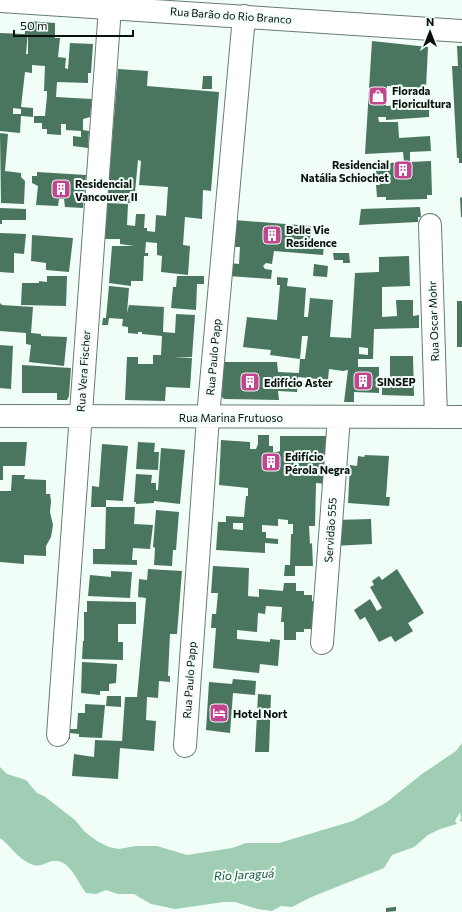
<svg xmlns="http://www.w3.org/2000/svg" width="462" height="912" font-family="Commissioner,sans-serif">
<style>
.water{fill:#9fceb5}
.building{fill:#4a7660;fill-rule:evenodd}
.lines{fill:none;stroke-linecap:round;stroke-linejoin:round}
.minor-casing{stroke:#687c71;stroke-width:24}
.minor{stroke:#fff;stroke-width:22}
.labels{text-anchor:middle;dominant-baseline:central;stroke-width:4;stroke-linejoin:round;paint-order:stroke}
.street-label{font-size:11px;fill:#09100d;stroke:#f1fef7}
.poi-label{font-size:11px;font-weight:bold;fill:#09100d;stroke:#f1fef7;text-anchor:start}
.water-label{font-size:12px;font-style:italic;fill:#19523a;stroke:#f1fef7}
</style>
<rect width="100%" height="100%" fill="#f1fef7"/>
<path class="water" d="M462,743V822L459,820L461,819L460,812L455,821L457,824L440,829L428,835L414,847L392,855L384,868L309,898L292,907L281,906L272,911L258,909L235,902H224L175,909L151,904L134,894H118L106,890L96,894L86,893C77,881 68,855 49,862C42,865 38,867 31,864C18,859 11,846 0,838V767L7,774L26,780L37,793L44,796L75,820L85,832L97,841L109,847L119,849L136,846H157L187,855L232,848L246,843H279L353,821L387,802L422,774L456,751Z"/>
<path class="building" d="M28,21L55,23V38H60L58,57L66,58L65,68L68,69L70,43L93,44L91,73H88V83L57,82L56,97L92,99L90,117L83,119V130L89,131L88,148L73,146V136L81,137V131L66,130V124H61V135L47,134V129H42V123H34V116H45L47,96V91H44L45,66L32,65V73L25,72L21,107L33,108V117L21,116L20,133L0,131V33L25,34V31H28L26,54H28ZM13,108L21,109V114H13Z
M372,41L428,47L426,88L387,86L386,106L429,103V117L386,120V117H378L379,122H398L399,138L430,136L431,151L410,152V162L431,161L432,195H427V199L386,200V197H377L376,185H380L379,176H376V164L404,162L403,152L365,154Z
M457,46H462V163H459V158H457L452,66H458Z
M118,69L148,71L147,86L219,92L211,191L203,190L202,219L185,217L183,245L190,246L188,275L161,272L162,256L157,255V243L146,242L145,253H148V256H144L143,281H131V286L109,283L112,246H134L120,244V239H105L107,203L128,204L127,225L135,226L136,214H145L144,228H147V231L155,232L156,215L166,216L168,187L139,185L141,161L138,160L134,203L107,202Z
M203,76H212V89H202Z
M0,133L8,134L5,171L21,173V177L25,181L24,204L1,203Z
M37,172L86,175L83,208L65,207L64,199H59L58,206L36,205L38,186L32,183V176H37Z
M462,197V217H461L460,198Z
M420,207L421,217H418V222L359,225L361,209Z
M0,208L26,209V220H2V224H0Z
M234,220L311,226L310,244L324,245L323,255L274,251L272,264L266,263L263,266L265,269L272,270L271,279L229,276L230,263L239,264L240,247H232Z
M0,233L26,234L24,254L14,253V273L0,272Z
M32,235L73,238L69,272L46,270V263L31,261Z
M333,253H349L350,263H343V260H334Z
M409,256L410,286L382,287V317L397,316L396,300H413V316L419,315V328L374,329L373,359H358V367H379V393L354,392V402H344L348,370L343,371L329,369L328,380L298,377L297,392L278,391L279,400L224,399L222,397L223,362H277L278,372L299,373L300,359H305L308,336H302L300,359L270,355L271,350L243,347L247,317L277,320L280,285H277V277L288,278L287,286L306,288L304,317H308L310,298L333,300L330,337L351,338L355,273L379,272V257ZM359,347L368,348V355L359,354Z
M314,264L328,266L327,277L313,276Z
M47,276H67L66,306L21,305L22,283H39V281L47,282Z
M177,276H204V284H197L196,310L171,308L173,287H176Z
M109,286L129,288L127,313L129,305L164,307L163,332L175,333L176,314L195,315L192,357H174L192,358L190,388L166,387L165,401L125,400L127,357H138V364H153V355H161L162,336L142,334V332H138V334L128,333V327L122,326L123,319L109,318L108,325H102L103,318H106Z
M457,301H462V347H457Z
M0,303L2,305L33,307L31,333L41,334V336L67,337L64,366L29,362L31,345L26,344V333L0,331Z
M0,345L13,346L11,389L0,388Z
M390,356H413L414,396L382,395V380H390Z
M22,365L71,368L69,396L67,400H57V393H22Z
M258,435H269V446H273V452H277L280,451V436H330L328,454H325L326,484L316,483L315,526H309L310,544L312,543L313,566H295V576H284L285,565H290L291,534H293V524H288V520L278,519V526L262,525V532H266V538L278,539V544L265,543V553L216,550L218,522H226V516L244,517L246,496H248V488L219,485L221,440L250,442V449H256L258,444ZM233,523H243V530L233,529Z
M0,442H27L25,466H3V480H0Z
M138,442L155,443L154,452H159L158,470L136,469Z
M102,444L128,446L123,501L106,500V507H91L92,486L99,487Z
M161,448L185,450L180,504L154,501V503L136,504V502H134L136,474L152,475L151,483H156V490H158Z
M365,455L389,456L386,497H390L389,506L348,503L350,465L357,466L358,456L364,457Z
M12,475H25L24,479L46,480V494H50L51,501L50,512L53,525L51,537L46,546V556L24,555V564L0,562V491H11Z
M106,507H135L134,524L153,525L150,549L133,548L132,560H137V565L93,564V549H105Z
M156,510L179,512L176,550H173L172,566L154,565L155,548L153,547Z
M371,519L372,544L333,546L335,520Z
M213,566L249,568L248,596L259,597V589L283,591L284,583H296V591H304V595H312V601L316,602L315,622L312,623V629H304V632H296V640H284V622H281L282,607L266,606L265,614L258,613L257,632L237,630V639L270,642V639L280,640L278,666L260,664L259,673L213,668L216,628H211L212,614H216L218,593H211Z
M148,569L182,571L177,634H170L168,676H170V682L159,681L158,698L147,697L146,720L156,721L154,751L120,748L118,779L72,776L74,754L94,757L95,740L122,741L125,697H137L146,598L138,597L139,579L147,580Z
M397,569L424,613L408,623L413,631L395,642L391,636L379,642L365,617L360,620L354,610L370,599L377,611L382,608L370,587L374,585L372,581L379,576L382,580Z
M111,571L132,572L130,598L88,596L90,575L111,577Z
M87,601L136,602V624H118V642H123V660L82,659L83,641H84V612H87Z
M82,662L117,664L116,683L109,684V691H100V695L81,693Z
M233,679L256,681L255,695L233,693L230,733L206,730L209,682L232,684Z
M258,694L271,695L269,752H255Z
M107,696H121V707L106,706Z
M85,704L105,705L102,738L79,737V734L70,733V739H66L67,729H77L78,713H85Z
M394,907H396V911L386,912V908Z"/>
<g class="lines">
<defs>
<path id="minor" d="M0,1L462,31
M430,225L436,417
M0,416L462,417
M322,643L339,417
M58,735L110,7L115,0
M185,746L208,417L244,16"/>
</defs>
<use href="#minor" class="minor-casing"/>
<use href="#minor" class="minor"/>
</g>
<defs>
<symbol id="shop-square" viewBox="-11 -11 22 22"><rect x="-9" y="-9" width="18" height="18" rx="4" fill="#c3448f" stroke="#f1fef7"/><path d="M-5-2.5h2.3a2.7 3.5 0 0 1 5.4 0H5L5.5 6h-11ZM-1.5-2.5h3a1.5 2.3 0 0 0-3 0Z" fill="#fff"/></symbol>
<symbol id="building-square" viewBox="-11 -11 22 22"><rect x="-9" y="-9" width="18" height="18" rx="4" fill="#c3448f" stroke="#f1fef7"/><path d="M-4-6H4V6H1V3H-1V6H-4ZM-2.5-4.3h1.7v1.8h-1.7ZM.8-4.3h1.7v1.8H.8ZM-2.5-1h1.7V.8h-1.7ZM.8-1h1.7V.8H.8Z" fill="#fff"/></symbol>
<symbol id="hotel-square" viewBox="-11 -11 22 22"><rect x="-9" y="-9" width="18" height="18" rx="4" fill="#c3448f" stroke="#f1fef7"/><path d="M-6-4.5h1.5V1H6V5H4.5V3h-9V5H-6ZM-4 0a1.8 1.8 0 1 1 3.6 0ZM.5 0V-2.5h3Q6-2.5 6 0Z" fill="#fff"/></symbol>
</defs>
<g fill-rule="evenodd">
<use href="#shop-square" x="367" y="85" width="22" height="22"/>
<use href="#building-square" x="392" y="159" width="22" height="22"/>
<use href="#building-square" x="50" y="178" width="22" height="22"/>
<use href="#building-square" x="261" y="224" width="22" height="22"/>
<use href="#building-square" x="352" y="370" width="22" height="22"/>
<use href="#building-square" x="239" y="371" width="22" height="22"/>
<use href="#building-square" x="260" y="451" width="22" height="22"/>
<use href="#hotel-square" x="208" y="702" width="22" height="22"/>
</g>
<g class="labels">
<g class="street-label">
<text transform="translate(231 15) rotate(4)">Rua Barão do Rio Branco</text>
<text transform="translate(433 321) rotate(-92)">Rua Oscar Mohr</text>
<text transform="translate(213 357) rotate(-85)">Rua Paulo Papp</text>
<text transform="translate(83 371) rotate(-86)">Rua Vera Fischer</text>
<text x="231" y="417">Rua Marina Frutuoso</text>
<text transform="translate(330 530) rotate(-86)">Servidão 555</text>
<text transform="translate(189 680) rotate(-86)">Rua Paulo Papp</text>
</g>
<g class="poi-label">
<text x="392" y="90">Florada<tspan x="392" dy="13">Floricultura</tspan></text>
<text x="389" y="164" text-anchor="end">Residencial<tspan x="389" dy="13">Natália Schiochet</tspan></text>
<text x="75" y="183">Residencial<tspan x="75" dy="13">Vancouver II</tspan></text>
<text x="286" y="229">Belle Vie<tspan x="286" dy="13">Residence</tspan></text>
<text x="377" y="381">SINSEP</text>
<text x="264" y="382">Edifício Aster</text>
<text x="285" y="456">Edifício<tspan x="285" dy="13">Pérola Negra</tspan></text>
<text x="233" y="713">Hotel Nort</text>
</g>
<g class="water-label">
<text transform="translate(244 874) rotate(-3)">Rio Jaraguá</text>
</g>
</g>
<g transform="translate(430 32)" stroke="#f1fef7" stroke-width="3" paint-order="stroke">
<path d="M0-3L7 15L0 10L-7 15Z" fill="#09100d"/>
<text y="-6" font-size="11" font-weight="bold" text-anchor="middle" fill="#09100d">N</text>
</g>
<path d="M14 30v6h119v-6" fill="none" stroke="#09100d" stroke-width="2"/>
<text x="20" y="30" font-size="12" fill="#09100d" stroke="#f1fef7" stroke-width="3" paint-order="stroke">50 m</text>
</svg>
